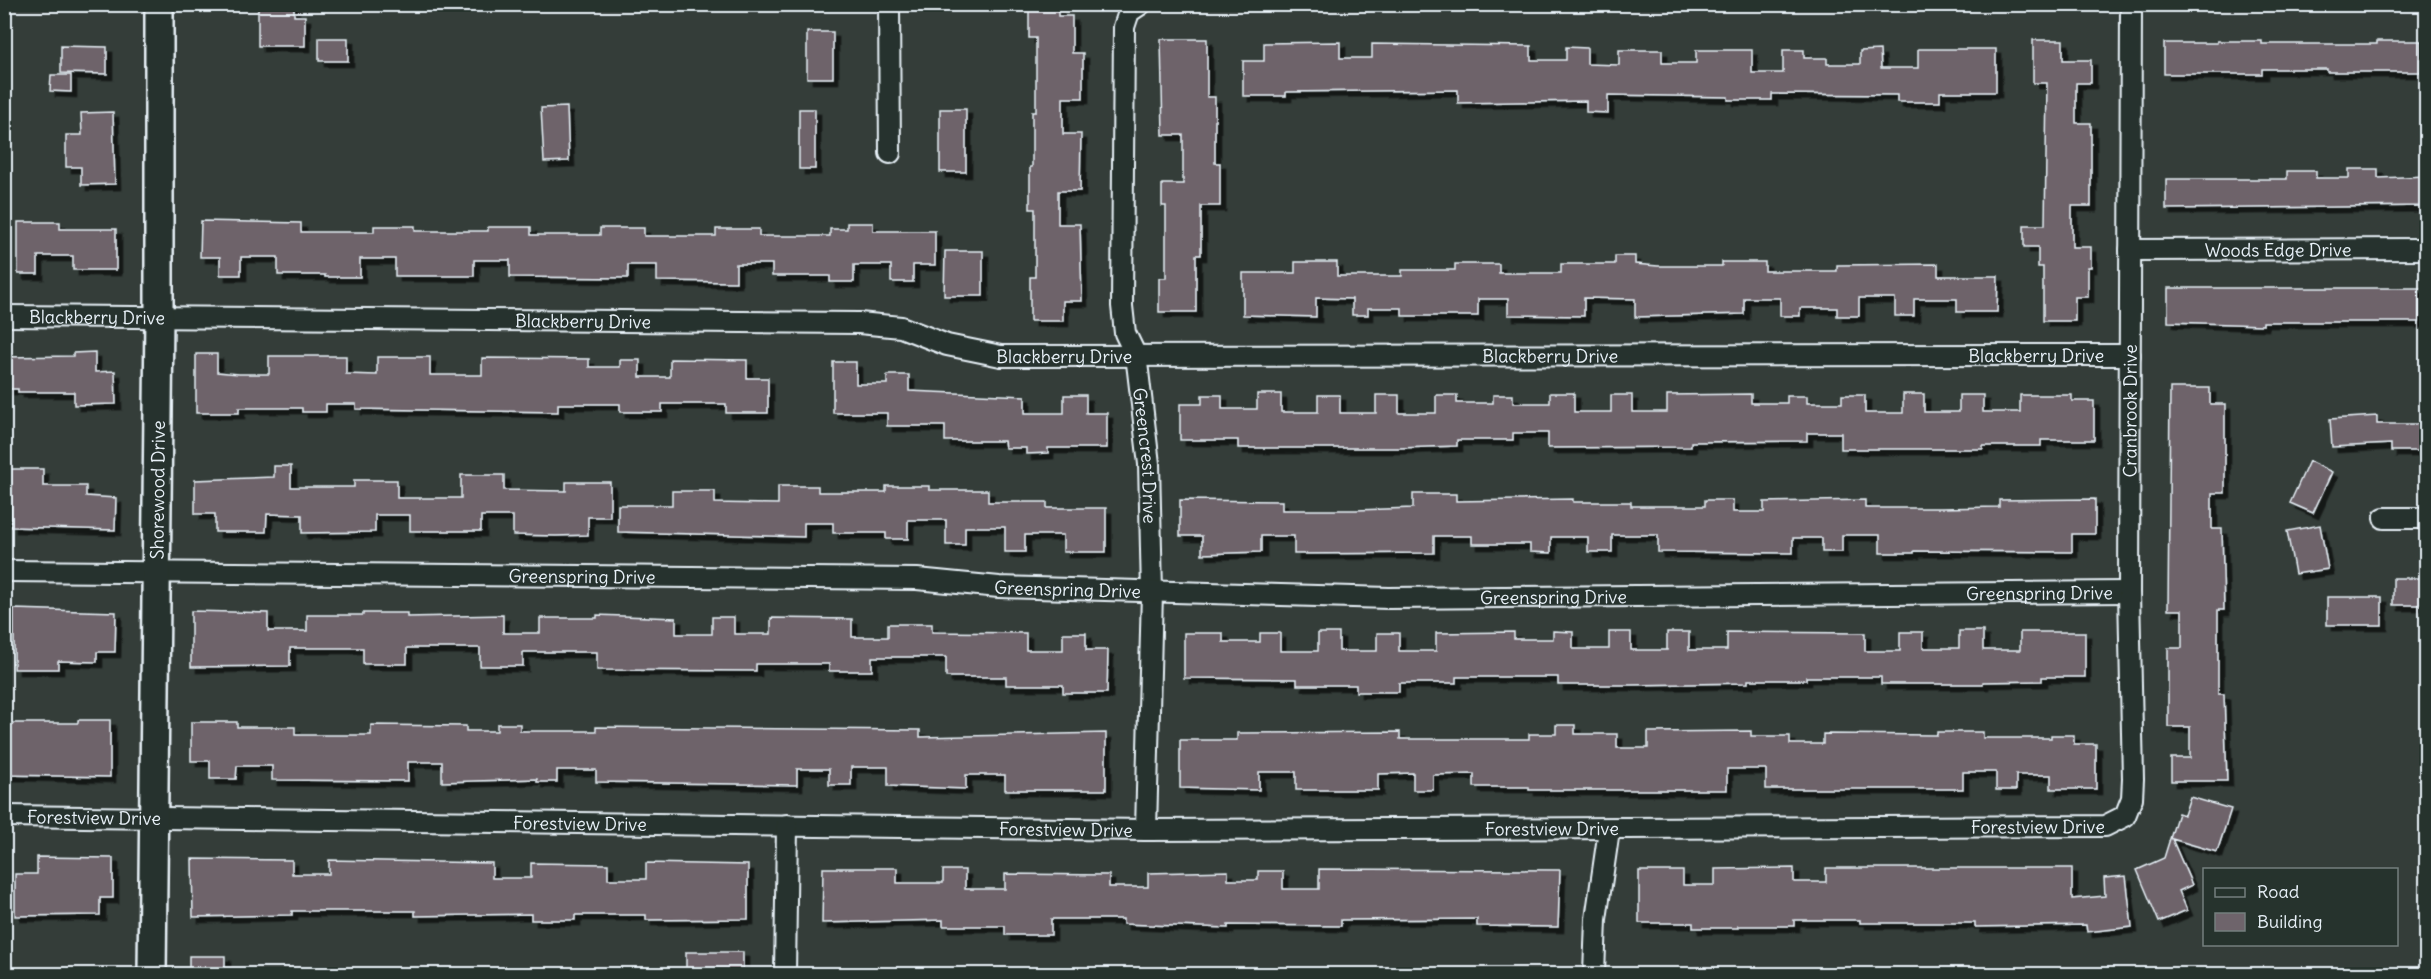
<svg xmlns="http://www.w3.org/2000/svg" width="2431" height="979" font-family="Delius,sans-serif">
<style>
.building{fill:#6e646b;stroke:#e8f1f8;stroke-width:1.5;filter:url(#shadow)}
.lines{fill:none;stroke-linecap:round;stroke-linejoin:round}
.street-casing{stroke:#e8f1f8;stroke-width:24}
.secondary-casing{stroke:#e8f1f8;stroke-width:32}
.street{stroke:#26332d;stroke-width:20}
.secondary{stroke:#26332d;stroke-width:27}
.labels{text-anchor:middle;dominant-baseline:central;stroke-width:4.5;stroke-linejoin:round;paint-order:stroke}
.street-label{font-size:18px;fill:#e8f1f8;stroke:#26332d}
</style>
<defs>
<filter id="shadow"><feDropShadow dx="5.5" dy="5.5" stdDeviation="0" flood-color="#0009"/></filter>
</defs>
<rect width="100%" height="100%" fill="#343d39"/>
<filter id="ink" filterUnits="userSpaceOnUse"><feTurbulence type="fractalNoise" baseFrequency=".0167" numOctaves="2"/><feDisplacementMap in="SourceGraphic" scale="12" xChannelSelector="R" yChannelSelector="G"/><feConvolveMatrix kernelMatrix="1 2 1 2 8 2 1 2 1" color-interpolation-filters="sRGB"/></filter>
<g filter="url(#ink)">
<path class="building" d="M258,4H294V16H305V46H258Z
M1029,4H1058V16H1072V53H1083V98H1063V134H1081L1080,191H1058V224H1080L1082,301H1063V321H1030V277H1035V209H1030V167H1032V112H1036V38H1029Z
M807,32H833V78H807Z
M319,38H348V61H319Z
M1161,39H1207V97H1215V163H1220V206H1201V255H1196V312H1159V278H1166V206H1162V184H1183V135H1163Z
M2033,40H2063V60H2091V83H2076V123H2091V206H2072V247H2091V267H2088V297H2075V321H2043V267H2038V247H2024V225H2045L2047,83H2033Z
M2217,41H2262V44H2377V41H2421V72H2327V69H2262V74H2164V43H2217Z
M1340,42V58H1372V44L1531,46V60H1566V47L1587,48V64L1619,65V50H1662V63H1696V50H1752V73H1783V50H1804V58H1827V64H1860V51L1880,50L1881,68H1918V49H1996V92H1940V102H1897V95L1772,94V100H1728V97L1608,95V113L1586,112V101L1458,103V90L1286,92V96H1243V61H1264V43Z
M61,46L107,47V74L61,73Z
M51,75H71V92L50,91Z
M567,107L569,161L544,162L541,108Z
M799,109H815V169H799Z
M940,109H966V172H940Z
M113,112L115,184L81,185V167H66V135H82L81,113Z
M2349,169H2378V178L2427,176V206L2166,209V179H2287V171H2316V178H2349Z
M201,221L301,223V232H374V226H415V231H488V227H531V235H600V228H644V236H716V229H759V236H830V229H847V223H873V231H935V265H913V282H891V265H854V282H830V276H772V264H736V282L657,281V265H628V278L510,277V260H474V276H395V259H360V277H325V275H278V257H241V275H220V257H200Z
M18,222H60V229H116V270H73V256H38V274H18Z
M945,251H983V296H944Z
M1615,256H1635V264L1658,266H1722V262H1765V271H1837V265L1938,264V276H1998L1997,312H1957V299H1914V316H1895V298H1859V316H1837V308H1800V316H1780V298H1744V314L1635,317V299L1584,298V316L1508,315V299H1478V316H1402V308H1368V315H1352V299L1316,298V317L1243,315V273H1295V262H1337V276H1402V270H1455V264H1499V273H1561V264H1615Z
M2168,288H2419V322H2263V325L2168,322Z
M95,352V372L115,371L116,404L74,405V392H18V389H4V357L73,356V353Z
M196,354H217V372L239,374H269V356H346V374L377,375V357H430V375H482V358L589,359V367H620V360H640V377H670V359L747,360V378H768V413H726V404H662V412H620V404H558V412L356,409V404H326V412H302V408H239V413H196Z
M833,362H856V384H887V375H909V391L1025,396V413H1064V395H1086V413H1107V448H1048V453L1026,454V448H1005L1004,441H945V426H887V413H833Z
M2170,388H2210V404H2225V493H2212V529H2222L2224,610H2218V694H2224L2227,781H2171V758H2190V727H2168V648H2182V610H2168Z
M1550,393H1574V412H1611V395H1632V412H1667V395L1751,394V403H1787V396H1807V403H1842V395H1865V413H1903V394H1924V412H1959V395H1983V412H2020V395H2072V401H2094V440H2041V446H1983V449H1841V433H1807V441L1691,442V447L1548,448V433H1513V440H1457V446L1399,448H1238V440H1180V404H1202V395H1222V409H1257V394H1281V412H1318V395H1340V413H1376V395H1399V413H1436V395H1457V403H1493V395H1513V403H1550Z
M2377,416V424H2427V451H2391V444L2332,447L2330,419Z
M2309,461L2332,472L2313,513L2290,503Z
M274,466H291V487H354V480H397V498H461V475H504V490L566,491V482H610V517H588V535L556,536L513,535V516H481V531H410V515H375V532L302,533V515L267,514L266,532H215V514H195V480L274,477Z
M11,469H43V486H86V496L116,498L115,530L11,527Z
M778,486H818V492H886V486H929V490H988V502H1047V508H1106V552H1063V535H1025V552H1005V527H965V545H946V520H908V539H886V533H833V523H804V537L618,532V505H672V491H715V503L778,504Z
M1413,494H1456V501L1573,499V502H1631V506H1705V500H1733V512H1764V502L1865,500V508H1940L1999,507V500L2095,499V534H2072V552L1914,551V553H1880V535H1842V552H1822V538H1793V553L1658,552V535H1612V552H1588V537H1551V553L1530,552V544H1472V536H1434V553L1294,554V536H1261V552L1202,554V536H1180V500L1282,501V510H1356L1413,508Z
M2320,525L2328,569L2295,574L2287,531Z
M2393,578H2427V605H2393Z
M2327,597H2382V625H2327Z
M14,609L116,612L115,652H97V662L58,661V669H14Z
M191,611L268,613V631H307V615H363V613H407V617L503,615V633H540V618H597V615L676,618V634H712V617H734V634H771V618L852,619V637H888V624H932V632L1026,633V650H1063V633H1086V650H1108L1107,693H1063V685H1006V677H946V657H872V671H829V664H756V671L597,670V652H523V666H480V648H407V664H363V648H290V666L191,667Z
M1553,631L1573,632V649H1609V632H1631V650H1667V632H1689V650H1727V632L1865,633V651H1900V632H1923V648H1959V631H1983V650H2020V632H2085V677H2042V681L1983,682V684H1881V677H1806V680H1748V683L1631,685H1558V677H1456V683H1399V692H1356V685H1297V679L1184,678V633H1223V642H1260V633H1280V651H1318V633H1339V651H1377V633H1399V651H1436V633L1514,632V639H1553Z
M78,720H110V777L4,775V723H78Z
M191,722H237V727H295V735H371V725L466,726V731H497V724H520V731H596V727L920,730V737L1106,733V790H1005V775H966V789L888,786V767H851V785H829V769H797V785L596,782V770H557V782H537V779L442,782V762H408V781L272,780V766H237L236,779H210V761H191Z
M1556,725H1575V734H1617V748H1648V732L1751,731V736H1790V744H1823V734L1937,735V732H1983V738H2051V735H2074V744H2096V789H2051V775H2016V790H1996V772H1963V789H1766V769H1727V790H1529V787H1474V774L1433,775V790H1413V773L1378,774V790H1296V772H1259V790L1180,788V740H1237V733L1400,732V739H1529V734H1556Z
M2190,797L2231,809L2217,852L2172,839L2192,885L2179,891L2187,910L2159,922L2137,870L2164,858L2178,813L2184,815Z
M37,857L113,858V898H100V915L15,916V874H37Z
M192,859L292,860V874H329V860L492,863V878H531V863L608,864V879H646V863L748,865V919L646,920V915H575V920H531V914L415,916V911H292V915L193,917Z
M823,868H897V883H943V870H965V889H1005V874L1109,875V887H1148V873L1228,871V880H1258V871H1283V889H1319V869L1560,870L1558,927L1477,926V919L1341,920V926L1228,925V928L1123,924V919H1051V935H1005V926H943V920L822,923Z
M1794,868V882H1826V868H2072V899L2105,896L2104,878L2126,876L2132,927L2087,932L2086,925L1975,927V923H1860V920H1794V926H1738V928H1693V923H1639V871H1683V885H1715V869Z
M686,952H743V975H686Z
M189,956H225V975H189Z"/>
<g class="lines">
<defs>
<g id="street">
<path d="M889,4L890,153"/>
<path id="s1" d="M1141,4L1129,12L1124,27L1122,306L1125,333L1136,356L1138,371L1149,464L1152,592L1146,830"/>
<path id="s2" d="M2130,250L2426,249"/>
<path id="s3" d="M4,316L859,323L901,327L947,345L1001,356L2130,355"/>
<path d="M2384,518H2426"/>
<path id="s4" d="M4,571L917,579L999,587L1389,598L2129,592"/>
<path id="s5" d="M4,816L1146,830L2105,826L2125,816L2132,798L2133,779L2129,592L2131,4"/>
<path d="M785,974L787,825"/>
<path d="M1594,974L1596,919L1609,830"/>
</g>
<g id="secondary">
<path id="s6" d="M152,974L159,316V4"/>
</g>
</defs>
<use href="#street" class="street-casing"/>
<use href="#secondary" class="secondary-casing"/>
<use href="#street" class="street"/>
<use href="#secondary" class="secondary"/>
</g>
</g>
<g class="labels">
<g class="street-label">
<text stroke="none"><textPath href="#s2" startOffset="148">Woods Edge Drive</textPath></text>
<text stroke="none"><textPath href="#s3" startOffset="93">Blackberry Drive</textPath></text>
<text stroke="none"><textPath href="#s3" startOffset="579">Blackberry Drive</textPath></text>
<text stroke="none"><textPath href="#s3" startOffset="1065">Blackberry Drive</textPath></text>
<text stroke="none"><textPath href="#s3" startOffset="2037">Blackberry Drive</textPath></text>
<text stroke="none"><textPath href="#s3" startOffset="1551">Blackberry Drive</textPath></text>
<text stroke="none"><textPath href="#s5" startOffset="2530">Cranbrook Drive</textPath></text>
<text stroke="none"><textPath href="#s1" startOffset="462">Greencrest Drive</textPath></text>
<text stroke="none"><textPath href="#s6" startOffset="484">Shorewood Drive</textPath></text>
<text stroke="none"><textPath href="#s4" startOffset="578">Greenspring Drive</textPath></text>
<text stroke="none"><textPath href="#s4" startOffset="1064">Greenspring Drive</textPath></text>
<text stroke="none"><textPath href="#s4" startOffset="2036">Greenspring Drive</textPath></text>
<text stroke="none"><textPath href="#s4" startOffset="1550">Greenspring Drive</textPath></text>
<text stroke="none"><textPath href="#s5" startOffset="90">Forestview Drive</textPath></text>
<text stroke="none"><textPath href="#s5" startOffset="576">Forestview Drive</textPath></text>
<text stroke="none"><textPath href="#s5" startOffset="2034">Forestview Drive</textPath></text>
<text stroke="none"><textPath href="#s5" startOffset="1062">Forestview Drive</textPath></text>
<text stroke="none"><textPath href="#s5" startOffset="1548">Forestview Drive</textPath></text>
</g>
</g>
<rect width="2431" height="979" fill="none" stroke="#26332d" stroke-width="24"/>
<rect x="12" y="12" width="2407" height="955" fill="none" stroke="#e8f1f8" stroke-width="2" filter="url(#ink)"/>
<rect x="2203" y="868" width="195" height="78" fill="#26332d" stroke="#747f7e" stroke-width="1.5"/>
<rect x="2215" y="888" width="30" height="9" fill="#26332d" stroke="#747f7e" stroke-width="1.5"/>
<text x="2257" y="898" font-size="18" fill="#e8f1f8">Road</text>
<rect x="2215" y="913" width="30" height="18" fill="#6e646b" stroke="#747f7e" stroke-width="1.5"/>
<text x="2257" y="928" font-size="18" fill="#e8f1f8">Building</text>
</svg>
